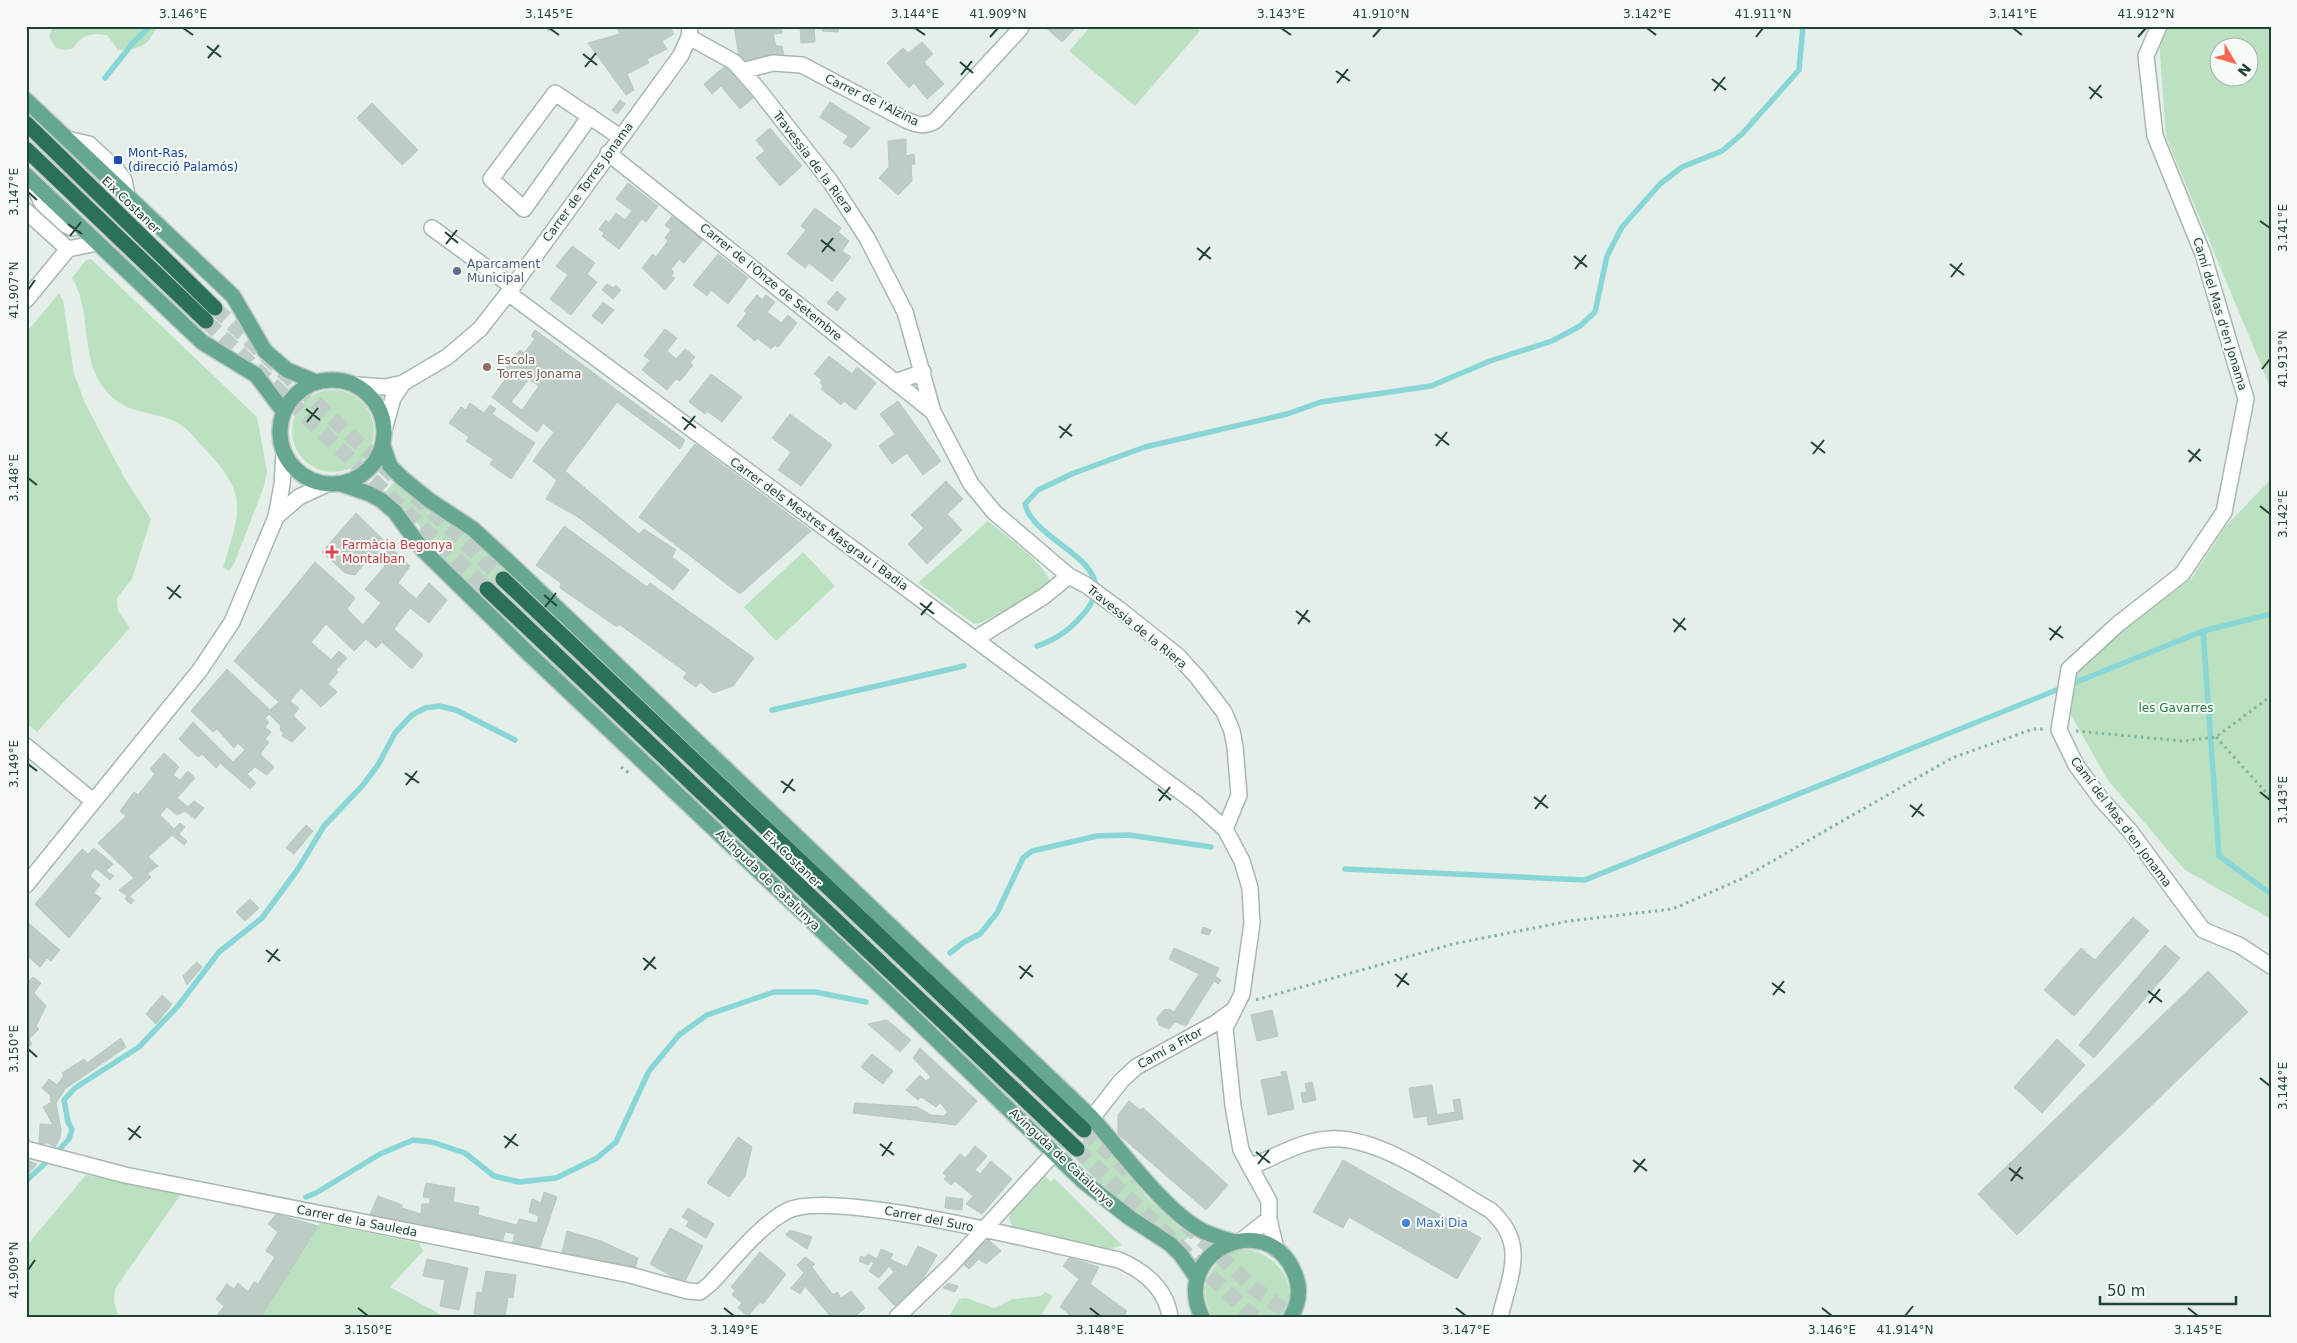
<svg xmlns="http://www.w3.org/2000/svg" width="2297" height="1343" font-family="'DejaVu Sans',sans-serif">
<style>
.green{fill:#bce1c1;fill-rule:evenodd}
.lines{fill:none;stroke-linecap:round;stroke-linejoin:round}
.stream{stroke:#89d6d7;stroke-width:5.5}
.building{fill:#bdcdc4;stroke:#b6c9bf;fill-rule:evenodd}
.highway-tunnel{stroke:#becdc5;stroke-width:15;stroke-dasharray:15 8;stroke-linecap:butt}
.minor-casing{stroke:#a7b8af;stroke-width:18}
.major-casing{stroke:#c1cac6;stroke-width:18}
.highway-casing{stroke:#c1cac6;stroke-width:18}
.path{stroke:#83b59e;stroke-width:3;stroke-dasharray:2.5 4;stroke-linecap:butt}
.minor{stroke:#fff;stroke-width:15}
.major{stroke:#66a88e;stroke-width:15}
.highway{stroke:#2b7159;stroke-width:15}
.ticks{fill:none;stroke:#224335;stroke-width:2}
.transit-dot{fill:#1a4fb4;stroke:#f6fbf8;stroke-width:2}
.service-dot{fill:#5c6f8a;stroke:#f6fbf8;stroke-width:2}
.education-dot{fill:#8d6e63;stroke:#f6fbf8;stroke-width:2}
.health-dot{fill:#e0444e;stroke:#f6fbf8;stroke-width:2}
.shop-dot{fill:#3f7fe0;stroke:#f6fbf8;stroke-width:2}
.labels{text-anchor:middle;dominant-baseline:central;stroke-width:4;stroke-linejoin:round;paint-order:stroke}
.street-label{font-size:12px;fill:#224335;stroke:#f6fbf8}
.transit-label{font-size:12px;fill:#164399;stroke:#f6fbf8;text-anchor:start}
.service-label{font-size:12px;fill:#4e5e75;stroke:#f6fbf8;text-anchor:start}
.education-label{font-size:12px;fill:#785e54;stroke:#f6fbf8;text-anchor:start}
.health-label{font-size:12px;fill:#be3a42;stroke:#f6fbf8;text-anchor:start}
.park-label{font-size:12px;fill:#297d3e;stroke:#f6fbf8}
.shop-label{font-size:12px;fill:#366cbe;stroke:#f6fbf8;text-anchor:start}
.neatline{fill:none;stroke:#224335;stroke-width:2}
.ticks-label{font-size:12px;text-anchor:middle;fill:#224335}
</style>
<rect width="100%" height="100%" fill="#e5efe9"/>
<path class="green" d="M56,26H161C153,30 152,39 145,44C138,49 126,50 118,50L107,35C88,33 84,34 72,49L64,50L56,48L49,37L52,29Z
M1091,26H1195L1200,31L1135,106L1069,51Z
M2158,26H2271V389L2166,137ZM2220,48H2250V78H2220Z
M91,259L257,417L267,471L264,486L235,562L229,571L223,567C241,509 249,495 203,447C194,437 185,425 172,420C148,411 125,413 107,392C77,357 94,314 72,278L86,260Z
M59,293L63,300L74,374L85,403L124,477L151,519L132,579L117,598L118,611L130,628L37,732L26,723V333Z
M292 431a41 41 0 1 1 82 0a41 41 0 1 1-82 0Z
M2271,479V919L2185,870L2107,779L2063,701L2075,677L2109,638L2191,579L2226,526Z
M394,482L419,503L459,528L507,571L484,596L446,563L410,514L386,492Z
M988,521C1003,534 1048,565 1050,583L1043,589L981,623L974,624L918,583Z
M803,552L835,586L776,641L744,607Z
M1094,1129L1147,1197L1189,1236L1181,1244C1162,1225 1145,1220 1124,1205C1104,1190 1088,1172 1071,1154Z
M1043,1174L1051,1182L1054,1178L1122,1245L1112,1249L1103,1247L1021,1231L1012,1226L1009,1218L1011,1212Z
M86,1175L181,1194L115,1289L114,1302L119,1317H26V1243L28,1244Z
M320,1223L419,1243L423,1251L390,1287L445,1317H261Z
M1250,1250C1279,1256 1303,1290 1280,1317H1212C1203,1297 1201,1279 1218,1263C1223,1258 1228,1252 1234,1251C1239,1249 1245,1250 1250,1250Z
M1045,1292L1053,1296L1040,1317H949L959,1299L966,1298L994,1308L1013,1299L1041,1296Z"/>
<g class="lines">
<path class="stream" d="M105,78L132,44L150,26
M2203,631L2219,856L2271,894
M1037,646C1058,639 1072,628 1086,611C1125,562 1034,544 1025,504L1038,490L1074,473L1145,447L1287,414L1321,402L1431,386L1490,361L1552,341L1580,326L1595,312L1607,256L1622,227L1660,184L1682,167L1722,151L1742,134L1799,70L1803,26
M772,710L964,666
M1345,869L1585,880L2203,631L2271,614
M950,953L964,942L980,934L997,913L1023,858L1032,851L1097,836L1129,835L1211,847
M26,1181L56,1153L69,1139L72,1129L68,1122L64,1100L75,1088L139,1047L178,1006L219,952L262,918L298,869L324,826L363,785L378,765L395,733L412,715L425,708L439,706L456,710L515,740
M306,1197L316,1193L380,1154L413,1140L432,1142L465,1153L494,1176L519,1182L556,1178L597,1158L616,1142L649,1071L679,1035L707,1015L774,992H815L866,1002"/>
</g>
<path class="building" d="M547,26H562L548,31Z
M616,26H673L670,28L674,34L662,41L667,49L647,59L649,63L627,74L634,90L626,95L588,43L620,34Z
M734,26H781L782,33L773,34L776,46H782L784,56L740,63Z
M814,26L815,42L801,43L800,27Z
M823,26H839L838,32L822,31Z
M1044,26H1077L1062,42Z
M922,42L933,54L924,62L944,84L927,99L914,83L909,88L887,63L903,48L908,53Z
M725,66L753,98L740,109L721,86L712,94L704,84Z
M620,100L625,104L617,114L612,110Z
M830,102L870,128L852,148L843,143L848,136L820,117Z
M372,103L418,150L402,165L357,118Z
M770,128L802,166L780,186L756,158L765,151L756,140Z
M906,139V156L914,154L915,164H911L912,181L898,195L879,178L889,167L888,141Z
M628,183L658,206L646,222L642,219L619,249L602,236L604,233L599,229L606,220L609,223L616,213L625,220L632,211L616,199Z
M815,208L841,228L838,232L849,241L842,251L851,257L832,281L809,263L805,268L787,254L806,230L801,226Z
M672,216L703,240L684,263L679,259L671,269L674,272L671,276L675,278L665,290L642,268L653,254L656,257L668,241L665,238L671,230L665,225Z
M572,246L595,263L587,274L597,282L571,315L550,299L568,275L556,266Z
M718,254L748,278L728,304L711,290L707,296L693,285Z
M607,284L613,288L616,285L621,290L613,299L602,290Z
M837,291L846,299L837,311L827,303Z
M757,295L762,300L766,295L775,302L767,312L781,323L788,315L797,323L778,347L775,345L771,349L757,338L755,341L737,326L747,313L744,311Z
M603,302L614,310L602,324L592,316Z
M665,329L677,338L667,351L676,359L685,349L695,357L690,363L693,365L680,381L676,379L667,390L642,370L650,360L644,356Z
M535,330L685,440L680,449L617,402L565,471L639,534L644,529L676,550L672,557L689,570L673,590L578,517L546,499L557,480L533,461L554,432L543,423L537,432L492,397L511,372L506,368L520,350L524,353L535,339L531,336ZM529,379L539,386L522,410L511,402Z
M829,356L852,374L857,367L876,383L855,410L844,401L841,405L821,389L823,386L820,383L822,380L814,374Z
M711,374L742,397L722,422L707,411L705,414L689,402Z
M898,401L941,461L923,475L907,453L892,464L879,446L895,434L880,414Z
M470,403L484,413L490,405L496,409L492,414L535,443L511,479L490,464L493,459L466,441L469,437L449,423L461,407L466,410Z
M790,414L832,445L801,486L778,470L791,452L772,438Z
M695,444L811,531L740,594L639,517Z
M946,481L963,499L947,514L962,530L927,564L908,544L924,528L911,515Z
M356,513L410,566L398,583L416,599L429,583L447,600L429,623L410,608L394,629L423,655L412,669L382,642L376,648L366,639L354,651L326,624L311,642L331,660L339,651L347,658L336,670L338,672L328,684L337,692L321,707L301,688L290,701L299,708L293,716L306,728L292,742L282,736L284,733L280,730L281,726L269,714L265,718L269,722L265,727L271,732L265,739L269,742L260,754L274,767L267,775L255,767L247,774L256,783L250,789L220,763L216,768L202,754L198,757L179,739L193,722L233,762L245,750L238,743L234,748L217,729L213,732L191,711L227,669L270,710L279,702L234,661L315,562L355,598L347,609L363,625L381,603L365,589L385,566L372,554L355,575L345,573L322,552Z
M564,526L647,587L650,583L754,658L733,686L713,693L700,682L696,687L683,678L687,673L619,624L617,627L560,588L561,583L536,565Z
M164,753L179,767L173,775L180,780L188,771L195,778L177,798L188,807L194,801L204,808L195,819L185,811L177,815L167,807L160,815L174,829L180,823L185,827L179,834L187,841L184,845L172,835L148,857L158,866L147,874L151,877L129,897L134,900L131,904L125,899L127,896L119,890L134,878L98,843L126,816L120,811L134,792L138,795L155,774L150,769Z
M306,825L313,831L294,854L286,848Z
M94,848L113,864L106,871L114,876L110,880L96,868L90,876L100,885L94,893L101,898L69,938L35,904L82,849L88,854Z
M250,899L259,908L245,921L236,912Z
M2133,917L2149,931L2074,1016L2044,990L2081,948L2095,960Z
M26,921L60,950L51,961L47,958L40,967L26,955Z
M1203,927L1211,930L1209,935L1201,933Z
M2165,945L2180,958L2094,1058L2079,1045Z
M1174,948L1219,968L1215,976L1221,980L1218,984L1214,981L1186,1026L1175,1022L1169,1029L1159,1025L1157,1018L1164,1010L1169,1009L1174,1012L1199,974L1169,959Z
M197,962L202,967L187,985L183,976Z
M2208,971L2248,1012L2017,1235L1978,1194Z
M33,977L41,983L34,993L46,1006L36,1026L39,1029L29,1039L32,1044L26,1050V984Z
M162,995L172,1004L156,1024L146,1014Z
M1272,1010L1278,1036L1257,1041L1251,1015Z
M887,1020L911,1040L900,1052L868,1024Z
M121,1038L126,1047L65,1089L56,1103L61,1130L60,1138L55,1147L48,1143L39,1144L40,1124L53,1125L43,1107L51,1102L50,1095L42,1088L49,1079L57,1085L64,1076L62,1073L84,1059L87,1063Z
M2057,1039L2085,1065L2042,1113L2014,1087Z
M920,1048L977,1101L956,1125L853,1113L855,1103L917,1107L931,1115L944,1116L948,1112L940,1103L936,1107L921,1097L918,1100L906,1090L920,1075L926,1081L931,1077L913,1058Z
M872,1054L893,1071L883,1084L861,1067Z
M1286,1071L1294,1109L1268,1115L1261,1080L1282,1076L1281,1072Z
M1312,1082L1316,1100L1303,1103L1301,1093L1307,1092L1305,1084Z
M1432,1085L1437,1115L1455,1112L1453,1100L1460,1099L1463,1119L1428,1125L1427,1116L1414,1118L1409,1088Z
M1129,1101L1140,1110L1143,1108L1228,1185L1206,1210L1118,1134V1115Z
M738,1137L752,1147L745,1176L729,1197L707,1183Z
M975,1146L987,1156L975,1170L980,1174L991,1161L1012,1179L982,1214L966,1204L973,1196L955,1181L951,1185L944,1179L947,1176L943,1173L960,1154L965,1158Z
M26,1160L37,1164L26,1176Z
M1343,1160L1481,1238L1457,1279L1349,1217L1343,1228L1313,1212Z
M426,1183L455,1188L453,1202L479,1207L478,1215L517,1225L519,1219L537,1223L539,1216L529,1212L532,1199L541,1203L544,1192L557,1197L539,1250L512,1245L515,1234L505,1232L502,1243L369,1217L378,1196L402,1205V1208L421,1214L422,1204H430V1198L423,1197Z
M946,1197L963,1199L962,1210L945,1208Z
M688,1208L714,1224L706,1238L686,1226L689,1221L682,1217Z
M276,1214L318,1226L261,1317H216L224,1306L216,1299L227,1284L234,1289L238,1283L248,1292L254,1282L258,1284L275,1257L266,1251L278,1232L268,1224Z
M670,1228L703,1246L684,1283L650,1264Z
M790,1230L812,1237L807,1249L787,1236L786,1234Z
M567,1231L601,1241L638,1258L635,1268L562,1253Z
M989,1240L1001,1251L986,1264L979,1259L969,1269L963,1264L978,1245Z
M918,1246L937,1255L923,1279L925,1281L898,1309L878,1288L894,1272L889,1266L879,1278L869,1271L874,1263L871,1261L868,1265L859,1261L861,1256L865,1258L868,1254L877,1259L881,1249L893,1254L890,1259L907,1267Z
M760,1252L786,1274L763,1304L760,1302L748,1316L738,1308L742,1303L732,1295L735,1290L731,1287Z
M805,1257L815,1264L812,1267L833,1295L837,1292L841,1298L851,1291L865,1308L854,1317H831L805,1286L800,1294L791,1288L804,1273L797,1265Z
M1069,1258L1099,1267L1090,1284L1127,1311L1123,1317H1067L1069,1314L1060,1307L1079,1279L1063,1266Z
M427,1259L468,1268L459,1310L440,1306L445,1280L423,1276Z
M486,1271L516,1275L513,1298L508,1297L505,1317L474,1314L477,1292L482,1293Z
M948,1283L958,1286L955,1292L943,1288Z"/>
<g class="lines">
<path class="highway-tunnel" d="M215,308L396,478
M206,321L487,589
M415,496L503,579
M1084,1130L1137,1179
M1077,1149L1245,1309L1255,1317
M1185,1224L1255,1289L1294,1317"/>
<defs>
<path id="minor" d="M2159,26L2146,56L2155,136L2203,254L2246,399L2224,512L2182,574L2118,624L2069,669L2059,730L2076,765L2101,799L2130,831L2203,930L2239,945L2271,966
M689,37L734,62L757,88L830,181L867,238L905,312L933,412L971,484L994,512L1069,576L1086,585L1120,610L1178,656L1198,678L1224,712L1232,731L1235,747L1239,795L1225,829
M742,71L773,63L802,65L906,120C917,125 924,127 935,121L1020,29L1021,26
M590,116L524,209L491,179L555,93L620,137
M67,139L89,144L116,169L124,180L127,196
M608,153L933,412
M30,179L42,203L66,225L72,228L79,226
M26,211L68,249L97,243
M432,228L513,287
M508,293L1197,804L1225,829L1242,861L1250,888L1252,923L1242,994L1225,1028L1233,1106L1241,1150L1269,1201V1219L1276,1249
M26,300L68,249
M895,382L923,372
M356,385L385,387L403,383L447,357L480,329L508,293L681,55L689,37L690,27
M384,430L393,398L403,383
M276,517L299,497L327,484
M975,639L1043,597L1069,576
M26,746L93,801
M26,885L200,670L232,622L276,517L282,485L284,453
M1092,1118L1121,1081L1136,1067L1214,1024L1232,1011
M26,1149L125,1175L630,1275L688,1291L700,1292L710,1284C731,1262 761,1224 787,1211C832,1187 1060,1247 1119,1260C1144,1271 1166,1288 1170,1317
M1250,1167C1275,1157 1302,1140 1330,1139C1380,1136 1446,1185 1490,1210C1528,1243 1510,1275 1500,1317
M1242,1240L1269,1219
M897,1317L951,1265L1055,1152"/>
<path id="major" d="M26,100L233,296L265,351L287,370L316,382
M26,175L202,342L256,375L284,412
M280 432a52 52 0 1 1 104 0a52 52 0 1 1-104 0Z
M383,446L390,466L402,478L429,500L473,529L511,564L1092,1118C1120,1149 1168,1215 1205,1232C1214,1236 1224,1239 1234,1242
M341,484L370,494L381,500L395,512L422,549L527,652L913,1017L1083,1181L1130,1218L1170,1244L1181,1255L1197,1278
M1202,1317C1170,1252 1266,1207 1294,1272C1301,1287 1299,1303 1291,1317"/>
<path id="highway" d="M26,123L215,308
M26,149L206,321
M503,579L1084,1130
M487,589L1077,1149"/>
</defs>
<use href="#minor" class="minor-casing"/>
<use href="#major" class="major-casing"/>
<use href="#highway" class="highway-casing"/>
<path class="path" d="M2076,731L2183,741L2216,737L2271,696
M2216,737L2271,798
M621,767L630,774
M1256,1000L1453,944L1569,921L1673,909L1743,878L1952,758L2033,729H2045"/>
<use href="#minor" class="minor"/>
<use href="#major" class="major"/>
<use href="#highway" class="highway"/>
</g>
<path class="ticks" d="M183,28L193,35M549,28L559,35M915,28L925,35M1281,28L1291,35M1647,28L1656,35M2013,28L2022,35M990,37L998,28M1373,37L1381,28M1756,37L1763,28M2138,37L2146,28M207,46L221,57M583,54L597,65M208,58L219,45M960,62L973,73M585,67L596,53M1336,71L1350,81M961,75L972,61M1712,79L1726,90M1337,83L1348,69M2089,87L2102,98M1714,91L1725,77M2090,99L2101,85M28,192L37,200M2260,221L2270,228M68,224L82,234M445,232L458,243M70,236L81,222M821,240L835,251M446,244L457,230M1197,248L1211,259M822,252L833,238M1574,256L1587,267M1199,260L1210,247M1950,264L1964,275M1575,269L1586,255M1951,277L1962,263M28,290L35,280M2262,369L2270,359M306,409L320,420M682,417L696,428M307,422L318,408M1059,426L1072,436M684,430L695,416M1435,434L1449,445M1060,438L1071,424M1811,442L1825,453M1436,446L1447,432M2188,450L2201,461M1813,454L1824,440M2189,462L2200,449M28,478L37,485M2260,506L2270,514M167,587L181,598M544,595L557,606M169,599L180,585M920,603L934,614M545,607L556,593M1296,611L1310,622M921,615L932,602M1673,619L1686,630M1298,624L1308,610M2049,628L2063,638M1674,632L1685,618M2050,640L2061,626M28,764L37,771M405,773L419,783M781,781L795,791M406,785L417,771M1158,789L1171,800M2260,792L2270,800M783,793L793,779M1534,797L1548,808M1159,801L1170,787M1910,805L1924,816M1535,809L1546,795M1912,817L1922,804M266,950L280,961M643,958L656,969M268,962L278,949M1019,966L1033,977M644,970L655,957M1395,974L1409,985M1020,979L1031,965M1772,983L1785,993M1397,987L1407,973M2148,991L2162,1002M1773,995L1784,981M2149,1003L2160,989M28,1049L37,1057M2260,1078L2270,1086M128,1128L141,1138M504,1136L518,1146M129,1140L140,1126M880,1144L894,1155M505,1148L516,1134M1256,1152L1270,1163M882,1156L892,1142M1633,1160L1647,1171M1258,1164L1269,1150M2009,1168L2023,1179M1634,1172L1645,1159M2011,1181L2021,1167M28,1270L35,1260M358,1308L368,1316M724,1308L734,1316M1090,1308L1100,1316M1456,1308L1466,1316M1822,1308L1832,1316M2188,1308L2198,1316M1905,1316L1913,1306"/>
<rect class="transit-dot" x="113" y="155" width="10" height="10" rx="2.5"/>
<circle class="service-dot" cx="457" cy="271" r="5"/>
<circle class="education-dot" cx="487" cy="367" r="5"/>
<path class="health-dot" d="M329.5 544.5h5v5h5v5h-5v5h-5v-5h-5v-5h5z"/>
<circle class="shop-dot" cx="1406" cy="1223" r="5"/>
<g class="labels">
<g class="street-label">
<text transform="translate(872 100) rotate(26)">Carrer de l'Alzina</text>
<text transform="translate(813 162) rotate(53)">Travessia de la Riera</text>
<text transform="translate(588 182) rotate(-54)">Carrer de Torres Jonama</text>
<text transform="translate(131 205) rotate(44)">Eix Costaner</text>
<text transform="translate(771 282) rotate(39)">Carrer de l'Onze de Setembre</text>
<text transform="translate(2220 314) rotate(73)">Camí del Mas d'en Jonama</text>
<text transform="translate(819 524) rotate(36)">Carrer dels Mestres Masgrau i Badia</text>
<text transform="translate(1137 627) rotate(39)">Travessia de la Riera</text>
<text transform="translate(2121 822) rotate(53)">Camí del Mas d'en Jonama</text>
<text transform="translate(792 859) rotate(44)">Eix Costaner</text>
<text transform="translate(768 880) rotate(44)">Avinguda de Catalunya</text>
<text transform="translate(1170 1048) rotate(-29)">Camí a Fitor</text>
<text transform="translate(1062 1158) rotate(43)">Avinguda de Catalunya</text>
<text transform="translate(929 1219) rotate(11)">Carrer del Suro</text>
<text transform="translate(357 1221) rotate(11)">Carrer de la Sauleda</text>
</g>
<g class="transit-label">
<text x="128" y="153">Mont-Ras,<tspan x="128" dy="14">(direcció Palamós)</tspan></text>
</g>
<g class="service-label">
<text x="467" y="264">Aparcament<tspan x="467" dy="14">Municipal</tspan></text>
</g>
<g class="education-label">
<text x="497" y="360">Escola<tspan x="497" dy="14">Torres Jonama</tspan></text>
</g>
<g class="health-label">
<text x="342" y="545">Farmàcia Begonya<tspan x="342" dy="14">Montalban</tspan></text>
</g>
<g class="park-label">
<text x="2176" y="708">les Gavarres</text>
</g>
<g class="shop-label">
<text x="1416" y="1223">Maxi Dia</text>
</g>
</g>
<rect width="2297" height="1343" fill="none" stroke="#f6fbf8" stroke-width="55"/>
<g transform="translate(2234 62) rotate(128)"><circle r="24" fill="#f6fbf8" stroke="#a1b1aa"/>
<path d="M0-4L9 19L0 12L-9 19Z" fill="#fc6856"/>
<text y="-8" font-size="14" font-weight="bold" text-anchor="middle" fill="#224335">N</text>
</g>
<path d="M2100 1296v8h136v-8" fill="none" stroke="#224335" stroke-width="2.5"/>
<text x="2107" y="1296" font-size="15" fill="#224335" stroke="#f6fbf8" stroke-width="4" paint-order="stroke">50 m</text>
<rect x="28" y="28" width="2242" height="1288" class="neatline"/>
<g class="ticks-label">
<text x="183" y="18">3.146°E</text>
<text x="549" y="18">3.145°E</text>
<text x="915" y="18">3.144°E</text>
<text x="998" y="18">41.909°N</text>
<text x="1281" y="18">3.143°E</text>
<text x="1381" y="18">41.910°N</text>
<text x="1647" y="18">3.142°E</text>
<text x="1763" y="18">41.911°N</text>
<text x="2013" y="18">3.141°E</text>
<text x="2146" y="18">41.912°N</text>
<text transform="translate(14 192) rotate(-90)" y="4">3.147°E</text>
<text transform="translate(2283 228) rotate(-90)" y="4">3.141°E</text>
<text transform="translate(14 290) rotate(-90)" y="4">41.907°N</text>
<text transform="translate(2283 359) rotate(-90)" y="4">41.913°N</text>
<text transform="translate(14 478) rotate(-90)" y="4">3.148°E</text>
<text transform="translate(2283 514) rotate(-90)" y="4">3.142°E</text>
<text transform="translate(14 764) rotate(-90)" y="4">3.149°E</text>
<text transform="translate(2283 800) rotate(-90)" y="4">3.143°E</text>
<text transform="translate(14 1049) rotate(-90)" y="4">3.150°E</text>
<text transform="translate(2283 1086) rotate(-90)" y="4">3.144°E</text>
<text transform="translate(14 1270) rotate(-90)" y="4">41.909°N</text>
<text x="368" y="1334">3.150°E</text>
<text x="734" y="1334">3.149°E</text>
<text x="1100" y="1334">3.148°E</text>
<text x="1466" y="1334">3.147°E</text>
<text x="1832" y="1334">3.146°E</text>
<text x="1905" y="1334">41.914°N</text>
<text x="2198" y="1334">3.145°E</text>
</g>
</svg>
